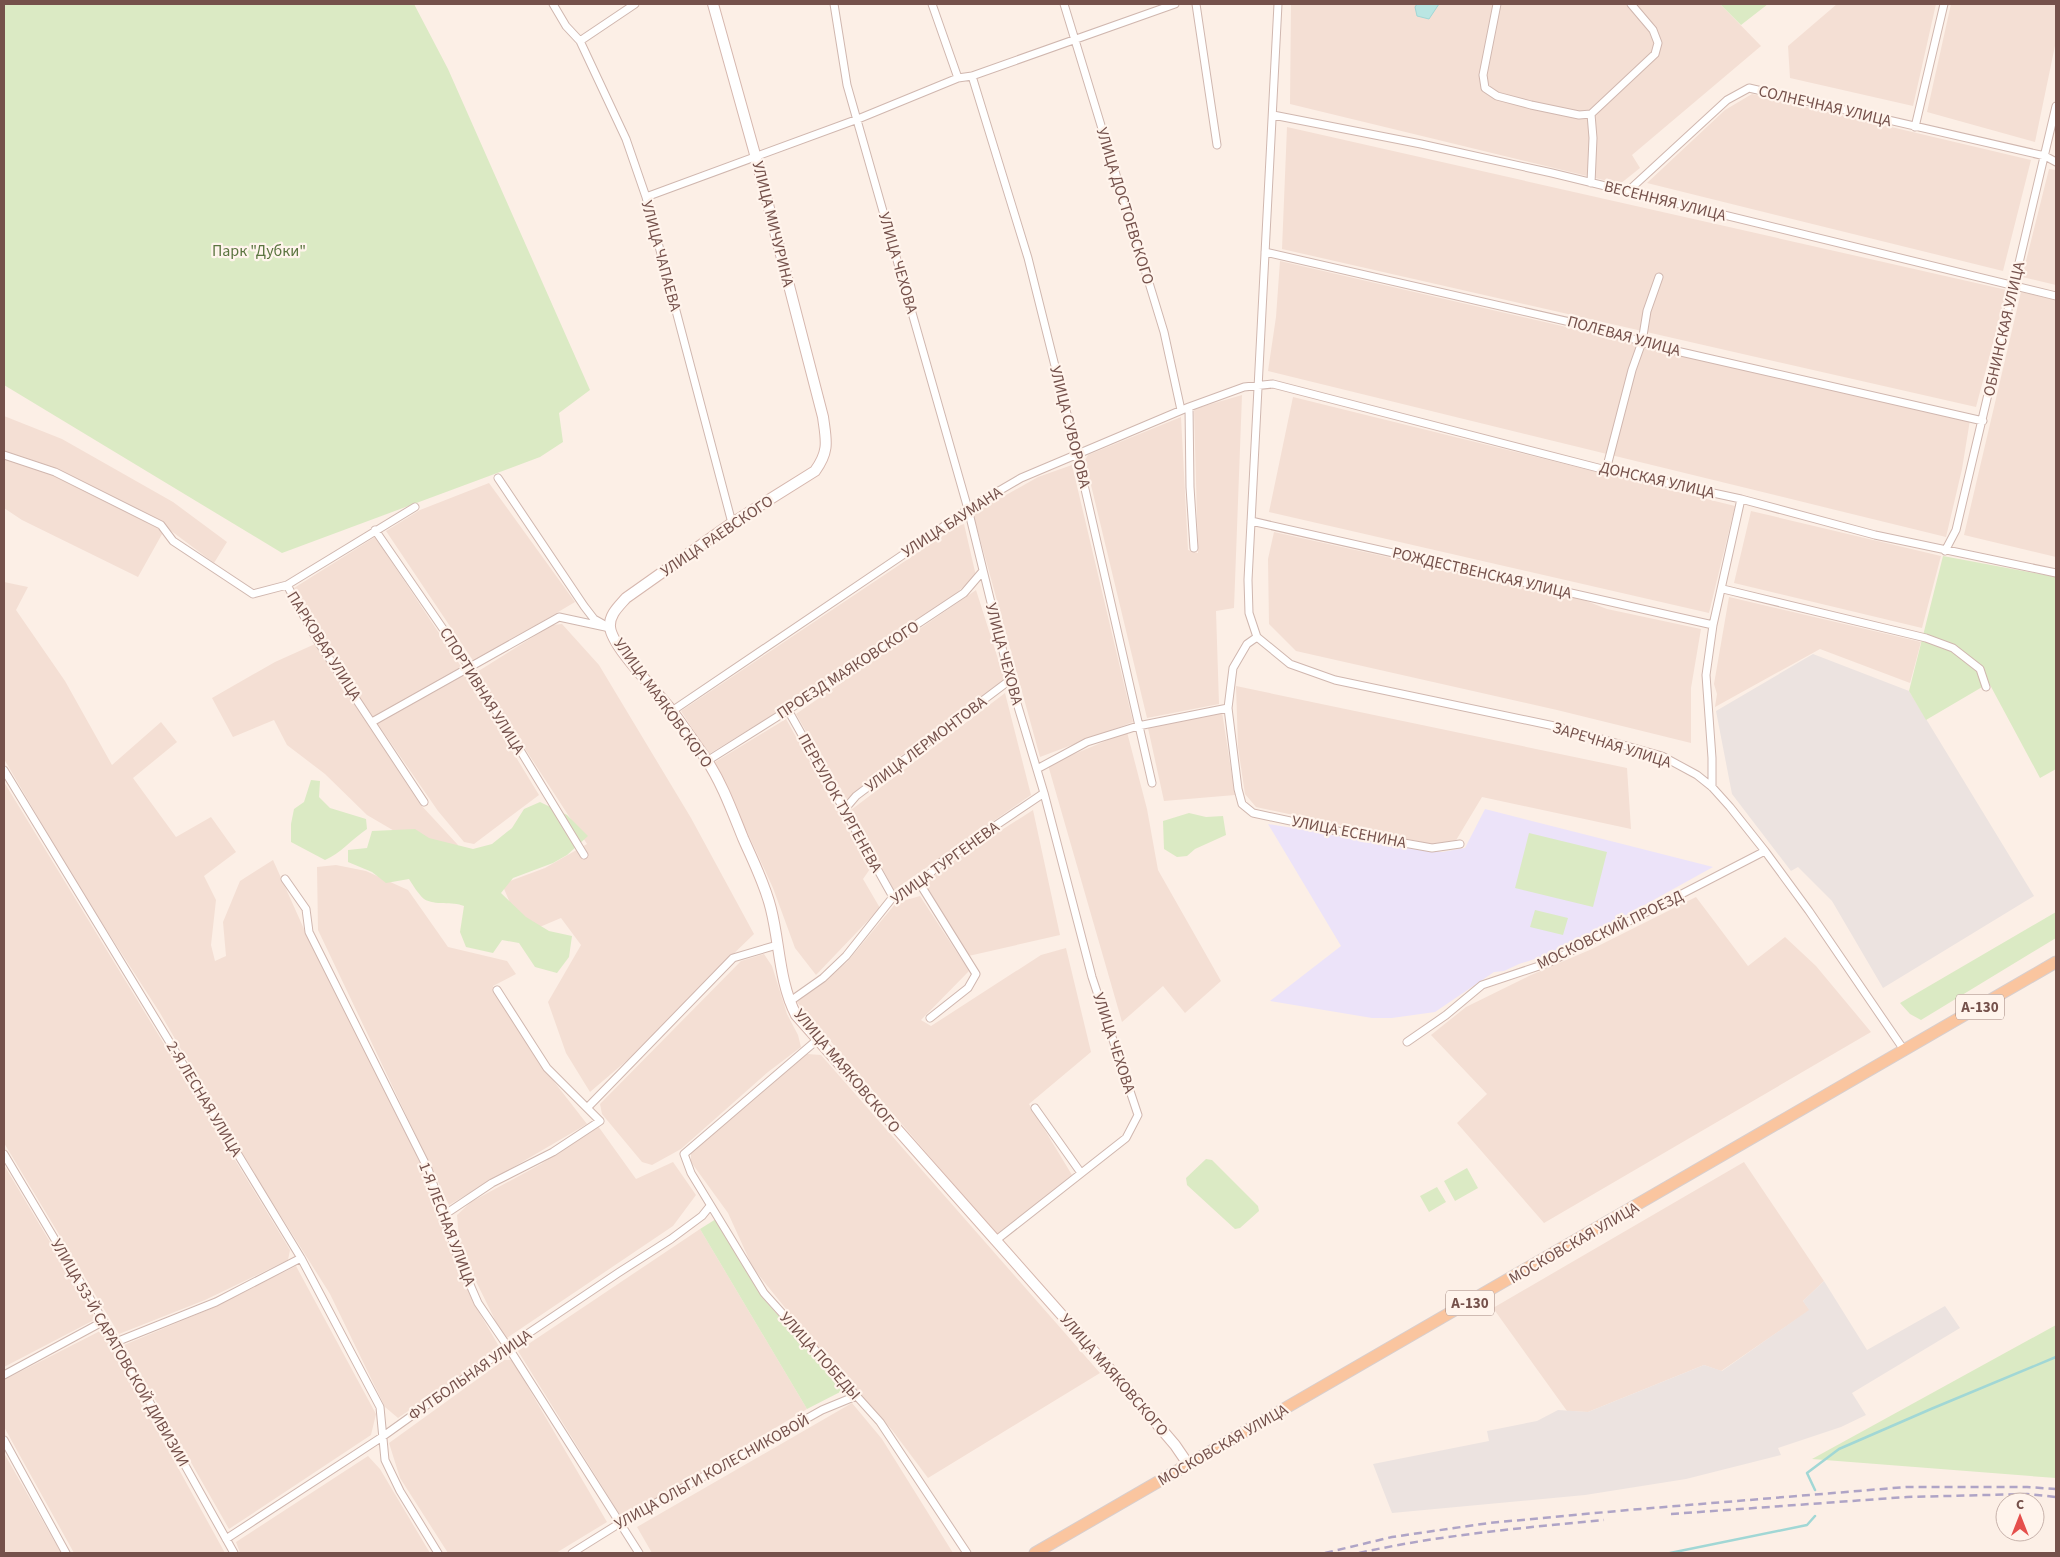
<svg xmlns="http://www.w3.org/2000/svg" width="2060" height="1557" font-family="'Source Sans 3',sans-serif">
<style>
.residential{fill:#f4dfd4}
.industrial{fill:#ece3e0}
.education{fill:#ece3f9}
.green{fill:#dbeac4}
.water{fill:#bae6e3;stroke:#a1d7d5}
.lines{fill:none;stroke-linecap:round;stroke-linejoin:round}
.stream{stroke:#a1d7d5;stroke-width:2.5}
.street-casing{stroke:#d0b7af;stroke-width:9}
.secondary-casing{stroke:#d6b7ae;stroke-width:12}
.primary-casing{stroke:#d8cecd;stroke-width:13}
.street{stroke:#fff;stroke-width:7}
.secondary{stroke:#fff;stroke-width:10}
.primary{stroke:#fac59f;stroke-width:11}
.rail{stroke:#afa4c6;stroke-width:2.5;stroke-dasharray:8 5;stroke-linecap:butt}
.labels{text-anchor:middle;dominant-baseline:central;stroke-width:4.5;stroke-linejoin:round;paint-order:stroke}
.shield{fill:#fff4ec;stroke:#9e827b;stroke-width:1}
.shield-label{font-size:15px;font-weight:bold;fill:#75514b}
.street-label{font-size:16px;fill:#75514b;stroke:#fff4ec}
.park-label{font-size:16px;fill:#5b7540;stroke:#fff4ec}
</style>
<rect width="100%" height="100%" fill="#fcefe6"/>
<path class="residential" d="M1291,4H1720L1761,46L1632,155L1640,168L1620,184L1290,104Z
M1837,4H1936L1913,106L1790,78L1788,46Z
M1951,4H2056V41L2035,142L1927,112Z
M1752,94L2031,160L2003,271L1647,183L1725,110Z
M1287,127L2007,290L1976,407L1282,249Z
M2049,169L2056,170V285L2022,277Z
M1280,261L1970,420L1962,469L1946,537L1268,371L1276,317Z
M2021,292L2056,300V557L1964,535Z
M1242,395L1234,608L1216,611L1219,704L1147,718L1085,460L1088,455L1181,417L1188,550L1198,553L1194,409Z
M1293,397L1735,506L1709,613L1269,512Z
M4,416L62,439L173,502L227,542L214,563L166,527L138,577L22,520L4,508Z
M1072,465L1133,722L1040,757L974,517L976,512L1038,477Z
M489,483L575,602L474,662L386,531L420,510Z
M1751,511L1941,556L1922,628L1734,583Z
M964,524L976,576L947,601L776,713L709,754L681,711L956,527Z
M1274,532L1410,562L1412,558L1576,597L1607,609L1701,629L1691,688V743L1557,710L1296,651L1269,624L1268,559Z
M375,537L455,657L539,795L474,844L464,842L438,811L348,681L294,588Z
M4,582L28,587L16,610L65,681L112,765L161,722L177,742L133,778L176,837L211,817L236,852L204,876L216,900L211,945L215,961L226,956L223,922L240,881L273,860L304,929L420,1163L447,1240L473,1302L500,1348L398,1418L385,1407L330,1294L245,1159L160,1013L77,884L4,759Z
M976,590L1005,681L873,776L846,801L796,714Z
M1729,597L1921,642L1910,683L1820,649L1715,707L1717,694L1714,684Z
M562,624L599,665L691,818L754,934L691,995L645,1045L590,1092L566,1053L548,1002L581,945L561,918L523,934L502,884L545,868L587,844L481,681L477,672L552,625Z
M315,644L420,804L458,845L444,860L367,815L325,774L287,745L274,720L233,737L212,698L275,662Z
M1236,686L1627,768L1631,829L1482,797L1455,842L1431,844L1256,807L1245,794L1238,747Z
M1005,693L1031,795L894,890L851,810Z
M1222,712L1235,795L1164,801L1148,728Z
M786,719L870,869L863,879L880,908L816,975L795,948L773,888L715,762Z
M1127,732L1147,809L1158,870L1221,981L1185,1013L1163,986L1122,1022L1048,765Z
M4,782L290,1250L288,1260L205,1300L119,1334L4,1143Z
M1033,810L1060,935L964,957L925,883L944,867Z
M336,865L366,871L408,890L448,947L507,961L516,974L493,986L552,1079L587,1124L449,1205L318,930L317,867Z
M920,896L969,971L921,1020L931,1026L1041,955L1066,948L1091,1052L1029,1104L1072,1175L997,1235L797,1002L847,962L896,903Z
M1696,897L1748,966L1785,937L1816,966L1871,1032L1544,1223L1457,1123L1487,1094L1431,1035L1466,1007L1531,975L1592,949Z
M764,954L772,966L787,1014L798,1035L801,1047L768,1072L681,1149L652,1165L642,1162L602,1114L600,1104L741,961Z
M807,1054L821,1055L1100,1373L928,1478L892,1430L812,1341L753,1268L728,1213L691,1162V1152Z
M598,1126L636,1179L673,1162L696,1195L673,1226L507,1338L501,1332L460,1249L457,1215L471,1202L541,1164Z
M1744,1162L1824,1281L1803,1301L1810,1310L1721,1371L1704,1365L1588,1412L1567,1411L1493,1308Z
M4,1165L96,1319L4,1367Z
M700,1229L807,1409L626,1517L620,1515L518,1351Z
M296,1266L376,1414L371,1435L229,1529L124,1345L210,1309Z
M102,1330L225,1553H74L4,1427V1380Z
M504,1360H512L607,1522L556,1553H448L400,1478L389,1443Z
M852,1403L882,1439L953,1553H652L637,1527Z
M4,1453L61,1553H4Z
M368,1456L380,1469L430,1553H240L236,1542Z"/>
<path class="industrial" d="M1813,654L1909,691L2034,896L1883,988L1832,901L1798,867L1791,871L1732,794L1716,711Z
M1824,1281L1867,1350L1945,1306L1960,1328L1852,1393L1866,1415L1841,1427L1778,1448L1781,1455L1686,1479L1585,1495L1392,1513L1373,1464L1489,1441L1487,1431L1537,1421L1558,1410L1588,1412L1704,1365L1722,1371L1809,1310L1803,1301Z"/>
<path class="education" d="M1485,809L1713,867L1583,939L1553,953L1519,964L1504,971L1494,972L1435,1012L1392,1018H1372L1270,1001L1341,946L1268,824L1442,852L1465,848Z"/>
<path class="green" d="M4,4H414L448,69L590,390L559,413L563,442L540,457L282,553L4,385Z
M1720,4H1768L1741,25Z
M1943,556L2056,577V769L2040,778L1989,683L1926,720L1909,691Z
M311,780L320,781L319,797L330,808L366,819L367,829C352,839 340,854 325,860L291,842V824L294,809L304,802Z
M540,802L567,815L588,836L567,855L553,863L513,878L501,893L526,917L549,931L572,936L569,957L557,973L535,967L519,943L502,940L493,953L466,947L460,932L464,906C452,901 435,906 424,899C418,894 413,885 409,879L386,883L372,872L348,862V850L367,848L372,831L415,829L429,838L473,849L492,844L512,828L524,809Z
M1189,813L1206,817L1223,816L1226,835L1195,849L1187,856L1177,857L1164,849L1163,821Z
M1529,833L1607,852L1593,907L1515,888Z
M1535,910L1568,918L1563,935L1530,927Z
M2056,912V938L1921,1020L1910,1014L1900,1003Z
M1206,1159L1212,1160L1258,1206L1259,1211L1240,1228L1235,1229L1187,1185L1186,1178Z
M1467,1168L1478,1188L1455,1201L1444,1181Z
M1437,1187L1446,1202L1429,1212L1420,1196Z
M716,1219L762,1297L844,1390L807,1409L700,1229Z
M2056,1325V1478L1812,1459Z"/>
<path class="water" d="M1417,4H1439L1429,19L1417,16L1415,7Z"/>
<g class="lines">
<path class="stream" d="M1815,1490L1807,1473L1839,1449L1931,1409L2056,1357
M1670,1553L1807,1525L1815,1516"/>
<defs>
<path id="street" d="M553,4L566,26L580,41L626,139L646,197L732,523
M834,4L847,85L968,509L1010,680L1044,793L1092,977L1138,1115L1126,1138L995,1241
M932,4L958,78
M1064,4L1164,332L1181,410
M1196,4L1217,145
M1497,4L1483,75L1485,88L1497,96L1531,105L1579,115L1591,114L1593,138L1591,183
M580,41L635,4
M972,76L1028,258L1077,454L1152,783
M1591,114L1655,54L1658,43L1653,30L1631,4
M1273,115L1421,144L1552,173L2056,296
M1915,127L1944,4
M1627,192L1727,100L1749,88L2045,156L2056,162
M646,197L858,119L958,78L972,76L1175,4
M1265,252L1609,331L1642,342L1672,350L1983,421
M1189,407L1190,487L1194,548
M4,455L55,472L161,525L173,541L253,594L287,585L415,507
M1606,470L1632,370L1642,342L1647,311L1659,277
M498,478L584,606L594,619L603,624
M1251,521L1713,625
M375,530L470,668L584,855
M1945,551L1956,530L2056,106
M287,585L317,640L424,802
M1723,589L1926,638L1953,648L1980,669L1986,687
M1257,637L1290,664L1335,680L1559,727L1662,756L1697,775L1712,787L1730,807L1765,851L1809,911L1904,1050
M1257,637L1249,613L1248,580L1278,4
M1257,637L1247,644L1233,668L1228,708L1238,789L1242,804L1253,813L1342,832L1432,848L1460,844
M788,710L893,897
M672,711L913,548L968,509L1021,478L1189,407L1244,387L1273,384L1606,470L1741,499L1875,535L2056,573
M372,722L559,617L610,628
M707,761L788,710L964,593L982,572
M1037,769L1087,742L1138,726L1228,708
M4,770L301,1258L380,1407L385,1460L400,1491L438,1553
M1712,787V758L1706,675L1713,625L1741,499
M844,810L856,796L1010,680
M285,879L306,909L309,932L428,1169L458,1257L478,1303L508,1347L639,1553
M920,884L976,974L968,988L930,1018
M789,1002L823,978L846,956L893,897L920,884L940,863L1044,793
M817,1040L684,1154L691,1173L764,1293L880,1422L967,1553
M1407,1042L1446,1015L1482,985L1548,963L1765,851
M588,1107L733,958L777,945
M1035,1108L1081,1173
M4,1154L116,1342L234,1553
M444,1215L492,1183L553,1152L600,1121L547,1068L497,990
M116,1342L216,1302L301,1258
M4,1375L104,1321
M4,1440L66,1553
M226,1539L382,1437L508,1347L618,1273L671,1239L702,1216L710,1206
M572,1553L620,1523L822,1410L856,1396"/>
<path id="secondary" d="M713,4L756,158L823,417C826,440 830,450 815,471L732,523L626,598C618,607 609,615 610,627C612,648 659,693 673,712C684,727 695,743 706,759C722,783 732,811 743,838C753,861 765,884 771,909C780,945 779,982 796,1015L1122,1383L1175,1445L1188,1464"/>
<path id="primary" d="M1035,1553L2056,962"/>
</defs>
<use href="#street" class="street-casing"/>
<use href="#secondary" class="secondary-casing"/>
<use href="#primary" class="primary-casing"/>
<use href="#street" class="street"/>
<use href="#secondary" class="secondary"/>
<use href="#primary" class="primary"/>
<path class="rail" d="M1671,1514L1907,1497L2027,1494L2056,1497
M1325,1553L1392,1537L1489,1523L1628,1510L1906,1487H2027L2056,1489
M1359,1553C1439,1535 1522,1528 1604,1520"/>
</g>
<g class="labels">
<g class="shield">
<rect x="1956" y="994.5" width="48" height="25" rx="4"/>
<rect x="1446" y="1290.5" width="48" height="25" rx="4"/>
</g>
<g class="shield-label">
<text x="1980" y="1007">А-130</text>
<text x="1470" y="1303">А-130</text>
</g>
<g class="street-label">
<text transform="translate(1825 106) rotate(13)">СОЛНЕЧНАЯ УЛИЦА</text>
<text transform="translate(1665 201) rotate(14)">ВЕСЕННЯЯ УЛИЦА</text>
<text transform="translate(1125 206) rotate(73)">УЛИЦА ДОСТОЕВСКОГО</text>
<text transform="translate(773 224) rotate(76)">УЛИЦА МИЧУРИНА</text>
<text transform="translate(661 256) rotate(75)">УЛИЦА ЧАПАЕВА</text>
<text transform="translate(898 263) rotate(74)">УЛИЦА ЧЕХОВА</text>
<text transform="translate(2004 329) rotate(-77)">ОБНИНСКАЯ УЛИЦА</text>
<text transform="translate(1624 336) rotate(15)">ПОЛЕВАЯ УЛИЦА</text>
<text transform="translate(1070 427) rotate(76)">УЛИЦА СУВОРОВА</text>
<text transform="translate(1657 480) rotate(13)">ДОНСКАЯ УЛИЦА</text>
<text transform="translate(952 522) rotate(-33)">УЛИЦА БАУМАНА</text>
<text transform="translate(717 536) rotate(-34)">УЛИЦА РАЕВСКОГО</text>
<text transform="translate(1482 573) rotate(13)">РОЖДЕСТВЕНСКАЯ УЛИЦА</text>
<text transform="translate(324 646) rotate(58)">ПАРКОВАЯ УЛИЦА</text>
<text transform="translate(1004 654) rotate(75)">УЛИЦА ЧЕХОВА</text>
<text transform="translate(848 670) rotate(-33)">ПРОЕЗД МАЯКОВСКОГО</text>
<text transform="translate(482 691) rotate(58)">СПОРТИВНАЯ УЛИЦА</text>
<text transform="translate(663 703) rotate(54)">УЛИЦА МАЯКОВСКОГО</text>
<text transform="translate(926 744) rotate(-37)">УЛИЦА ЛЕРМОНТОВА</text>
<text transform="translate(1612 745) rotate(17)">ЗАРЕЧНАЯ УЛИЦА</text>
<text transform="translate(840 803) rotate(61)">ПЕРЕУЛОК ТУРГЕНЕВА</text>
<text transform="translate(1349 832) rotate(11)">УЛИЦА ЕСЕНИНА</text>
<text transform="translate(945 863) rotate(-36)">УЛИЦА ТУРГЕНЕВА</text>
<text transform="translate(1610 930) rotate(-26)">МОСКОВСКИЙ ПРОЕЗД</text>
<text transform="translate(1114 1043) rotate(72)">УЛИЦА ЧЕХОВА</text>
<text transform="translate(847 1071) rotate(50)">УЛИЦА МАЯКОВСКОГО</text>
<text transform="translate(204 1099) rotate(59)">2-Я ЛЕСНАЯ УЛИЦА</text>
<text transform="translate(447 1224) rotate(69)">1-Я ЛЕСНАЯ УЛИЦА</text>
<text transform="translate(1574 1243) rotate(-30)">МОСКОВСКАЯ УЛИЦА</text>
<text transform="translate(120 1353) rotate(60)">УЛИЦА 53-Й САРАТОВСКОЙ ДИВИЗИИ</text>
<text transform="translate(820 1356) rotate(48)">УЛИЦА ПОБЕДЫ</text>
<text transform="translate(470 1375) rotate(-35)">ФУТБОЛЬНАЯ УЛИЦА</text>
<text transform="translate(1114 1375) rotate(49)">УЛИЦА МАЯКОВСКОГО</text>
<text transform="translate(1223 1445) rotate(-30)">МОСКОВСКАЯ УЛИЦА</text>
<text transform="translate(712 1472) rotate(-29)">УЛИЦА ОЛЬГИ КОЛЕСНИКОВОЙ</text>
</g>
<g class="park-label">
<text x="259" y="251">Парк "Дубки"</text>
</g>
</g>
<rect width="2060" height="1557" fill="none" stroke="#75514b" stroke-width="10"/>
<g transform="translate(2020 1517)"><circle r="24" fill="#fff4ec" stroke="#c8b3ac"/>
<path d="M0-4L9 19L0 12L-9 19Z" fill="#e54f4c"/>
<text y="-8" font-size="14" font-weight="bold" text-anchor="middle" fill="#75514b">С</text>
</g>
</svg>
